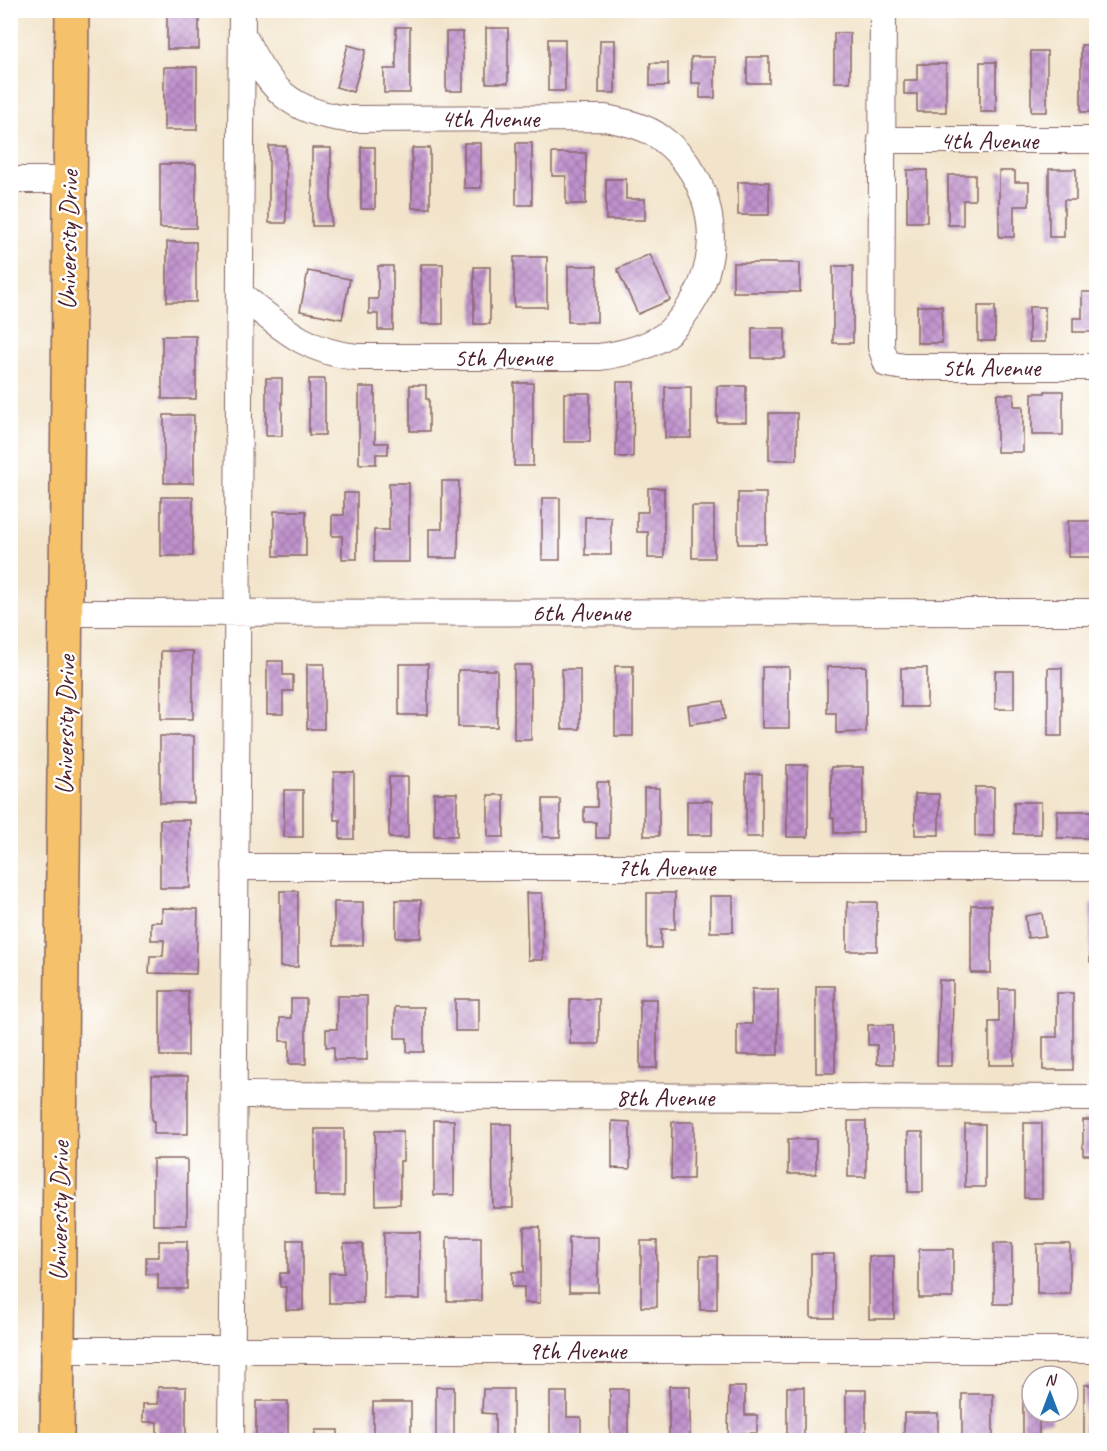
<svg xmlns="http://www.w3.org/2000/svg" width="1107" height="1451" font-family="Caveat,sans-serif">
<style>
.building{fill:url(#building-cross-hatch)}
.lines{fill:none;stroke-linecap:round;stroke-linejoin:round}
.minor-casing{stroke:#856463;stroke-width:28}
.major-casing{stroke:#856463;stroke-width:36}
.path{stroke:#856463;stroke-width:4;stroke-dasharray:1.5 4.5;stroke-linecap:butt}
.minor{stroke:#fff;stroke-width:26}
.major{stroke:#f5c16b;stroke-width:33}
.labels{text-anchor:middle;dominant-baseline:central;stroke-width:5;stroke-linejoin:round;paint-order:stroke}
.street-label{font-size:26px;fill:#4a1f2b;stroke:#fff}
</style>
<defs>
<pattern id="building-cross-hatch" width="8" height="8" patternUnits="userSpaceOnUse" patternTransform="scale(1.5)"><rect width="8" height="8" fill="#c092cd"/><path d="M0 0l8 8M0 8l8-8" fill="none" stroke="#9e77a7"/></pattern>
</defs>
<rect width="100%" height="100%" fill="#fff"/>
<filter id="ink" filterUnits="userSpaceOnUse"><feTurbulence type="fractalNoise" baseFrequency=".0167" numOctaves="2"/><feDisplacementMap in="SourceGraphic" scale="12" xChannelSelector="R" yChannelSelector="G"/><feConvolveMatrix kernelMatrix="1 2 1 2 8 2 1 2 1" color-interpolation-filters="sRGB"/></filter>
<filter id="wash" filterUnits="userSpaceOnUse"><feTurbulence type="fractalNoise" baseFrequency=".008" numOctaves="4" result="noise"/><feDisplacementMap in="SourceGraphic" scale="24" xChannelSelector="R" yChannelSelector="G"/><feGaussianBlur stdDeviation="1.35" result="paint"/><feColorMatrix in="noise" values="0 0 0 0 0 0 0 0 0 0 0 0 0 0 0 0 0 1.4 0 .05"/><feComposite in="paint" operator="in"/></filter>
<g filter="url(#wash)">
<rect width="100%" height="100%" fill="#f2e4ca"/>
<g id="blocks">
<path class="building" d="M167,10H199V49H167Z
M396,27H410V93H384V69H396Z
M486,28H508V83H486Z
M446,32H463V91H446Z
M834,33H850V82H834Z
M548,39H565V91H548Z
M600,40H615V93H599Z
M348,45L366,50L353,92L336,87Z
M1081,45H1096V112H1081Z
M1031,51H1047V112H1031Z
M691,57H715V98H700V83H691Z
M747,57H769V83H747Z
M980,62H996V112H980Z
M650,63H668V86H650Z
M917,64H946V112H917V94H904V80H917Z
M164,67H197V130H164Z
M464,143H481V188H464Z
M516,143H532V205H516Z
M269,146H286V223H269Z
M361,147H375V209H361Z
M312,148H331V226H312Z
M412,148H430V208H412Z
M552,153H586V204H566V176H552Z
M160,164H196V228H160Z
M1049,169H1076V200H1064V237H1049Z
M907,170H927V222H907Z
M999,171H1015V182H1029V206H1014V237H999Z
M948,175H975V200H963V225H948Z
M606,179H626V199H645V220H606Z
M738,182H769V215H738Z
M167,242H196V302H167Z
M650,254L670,300L638,314L617,269Z
M514,257H547V307H514Z
M733,263H800V292H733Z
M421,264H443V324H421Z
M378,266H393V330H378V314H369V299H378Z
M568,266H597V322H568Z
M833,266H853V343H833Z
M474,267H490V324H474Z
M308,271L350,279L342,319L300,311Z
M1082,292H1096V332H1073V318H1082Z
M917,306H942V343H917Z
M978,306H995V341H978Z
M1029,307H1045V342H1029Z
M752,328H785V358H752Z
M162,336H196V399H162Z
M266,378H282V436H266Z
M309,379H325V435H309Z
M617,382H634L633,457H616Z
M514,383H533V466H514Z
M410,385H426V399H429V431H410Z
M717,386H746V422H717Z
M359,387H375V443H388V454H376V464H359Z
M665,387H691V438H665Z
M1045,391H1063V435H1032V393H1045Z
M564,393H590V442H564Z
M997,394H1014V406H1023V452H997Z
M769,413H797V460H769Z
M164,415H194V483H164Z
M442,481H459L458,558H429V529H442Z
M389,483H409V562H374V530H389Z
M648,488H664V558H648V532H637V512H648Z
M344,493H357V559H342V536H332V515H344Z
M738,493H766V544H738Z
M161,497H193V556H161Z
M542,498H560V560H542Z
M692,506H714V558H692Z
M274,511H306V556H274Z
M585,517H611V555H585Z
M1068,521H1094V557H1068Z
M161,651H193V719H161Z
M267,661H283V675H293V691H283V714H267Z
M307,664H324V729H307Z
M399,664H428V715H399Z
M514,665H531V740H514Z
M615,666H633V736H615Z
M866,666V732L836,733V713H827V667Z
M762,667H789V728H762Z
M901,668H927V707H901Z
M1048,668H1062V736H1048Z
M562,669H580V729H562Z
M458,670H497V727H458Z
M995,671H1014V709H995Z
M723,701L725,719L690,724L688,706Z
M160,736H194V803H160Z
M787,765H808V837H787Z
M831,767H863V833H834V818H831Z
M334,772H354V839H340V820H334Z
M746,774H762V837H746Z
M389,777H408V838H389Z
M597,782H609V838H596V822H584V807H597Z
M975,787H994V836H975Z
M644,788H659V836H644Z
M284,790H303V837H284Z
M434,793H457V836H434Z
M915,794H939V835H915Z
M488,795H504V837H488Z
M543,799H560V837H543Z
M687,801H712V835H687Z
M1014,802H1041V834H1014Z
M1057,811H1092V838H1057Z
M160,820H190V888H160Z
M280,891H298V967H280Z
M526,893H542L543,960H528Z
M647,893H675V929H661V948H647Z
M710,896H733V932H710Z
M396,900H421V938H396Z
M334,902H363V945H334Z
M847,902H877V951H847Z
M1090,903H1096V962H1090Z
M971,905H991V973H971Z
M162,908L198,909L196,974L149,973L150,956H163L164,940H151V922H162Z
M1042,913L1045,936L1028,938L1025,916Z
M939,980L953,981L952,1066H937Z
M816,986H835V1073H816Z
M752,989H778V1055H737V1024H752Z
M999,989H1014V1065H989V1022H999Z
M160,991H188V1056H160Z
M1057,993H1073V1070H1043V1037H1057Z
M337,996H367V1060H334V1047H326V1029H337Z
M291,999H306V1064H289V1041H280V1018H291Z
M455,999H479V1031H455Z
M570,999H599V1044H570Z
M640,999H657V1068H640Z
M395,1007H424V1052H407V1038H395Z
M868,1025H893V1064H877V1045H868Z
M152,1076H188V1134H154V1121H152Z
M434,1120H454V1195H434Z
M1083,1120H1096V1155H1083Z
M612,1121L630,1122V1169L612,1168Z
M848,1121H866V1177H848Z
M672,1122H694L693,1179H671Z
M1024,1123H1042V1198H1024Z
M492,1124H512L513,1208H493Z
M965,1124H985V1187H965Z
M315,1129H344V1196H315Z
M375,1131H403V1161H400V1204L376,1205Z
M908,1132H923V1192H908Z
M788,1139H816V1174H788Z
M153,1159H187V1225H153Z
M524,1227H540V1303H524V1287H512V1272H524Z
M384,1232H420V1299H384Z
M447,1237H481V1301H447Z
M569,1237H598V1292H569Z
M288,1240H303V1310H286V1287H280V1273H288Z
M159,1241H187V1289H158V1274H146V1257H159Z
M641,1241H657V1307H641Z
M994,1243H1012V1304H994Z
M344,1244H363V1303H329V1273H344Z
M1037,1244H1070V1294H1037Z
M919,1249H953V1298H919Z
M811,1254H834V1318H811Z
M700,1256H717V1310H700Z
M869,1256H894V1319H869Z
M1084,1385H1096V1440H1084Z
M669,1386H690V1440H669Z
M1023,1386H1032V1412H1052V1422H1039V1440H1023Z
M158,1387H186V1440H157V1422H143V1404H158Z
M436,1387H454V1440H436Z
M729,1387H745V1415H757V1433H743V1440H728Z
M787,1387H804V1440H787Z
M483,1389H513V1440H495V1414L482,1413Z
M610,1389H628V1440H610Z
M846,1390H866V1440H846Z
M550,1392H567V1417H581V1440H550Z
M962,1394H993V1440H962Z
M256,1401H288V1440H256Z
M373,1402H411V1440H373Z
M904,1413H938V1440H904Z
M315,1430H338V1440H315Z"/>
</g>
</g>
<g filter="url(#ink)">
<use href="#blocks" fill-opacity="0" stroke="#856463" stroke-width="1.5"/>
<g class="lines">
<defs>
<path id="minor" d="M883,10L881,347L887,364L904,367H1096
M881,140H1096
M10,180H69
M241,295C280,326 305,352 357,357H599C622,354 644,349 664,336C675,328 683,316 691,305C726,251 714,177 661,138C645,126 624,122 605,118L347,119C291,112 269,89 245,39
M66,613L1096,612
M235,867H1096
M234,1095L1096,1098
M58,1350H1096
M231,1440L242,10"/>
<path id="major" d="M57,1440L72,10"/>
</defs>
<use href="#minor" class="minor-casing"/>
<use href="#major" class="major-casing"/>
<path class="path" d="M10,77L12,10
M10,140L11,153"/>
<use href="#minor" class="minor"/>
<use href="#major" class="major"/>
</g>
</g>
<g class="labels">
<g class="street-label">
<text x="490" y="118">4th Avenue</text>
<text x="989" y="140">4th Avenue</text>
<text transform="translate(68 240) rotate(-89)">University Drive</text>
<text x="503" y="357">5th Avenue</text>
<text x="991" y="367">5th Avenue</text>
<text x="581" y="612">6th Avenue</text>
<text transform="translate(65 725) rotate(-89)">University Drive</text>
<text x="666" y="867">7th Avenue</text>
<text x="665" y="1097">8th Avenue</text>
<text transform="translate(59 1211) rotate(-89)">University Drive</text>
<text x="577" y="1350">9th Avenue</text>
</g>
</g>
<rect width="1107" height="1451" fill="none" stroke="#fff" stroke-width="36"/>
<g transform="translate(1050 1394)"><circle r="28" fill="#ffffff" stroke="#b7a5aa" stroke-width="1.5"/>
<path d="M0-4.5L10 22L0 15L-10 22Z" fill="#1f6fb2"/>
<text y="-9" font-size="16" font-weight="bold" text-anchor="middle" fill="#4a1f2b">N</text>
</g>
</svg>
